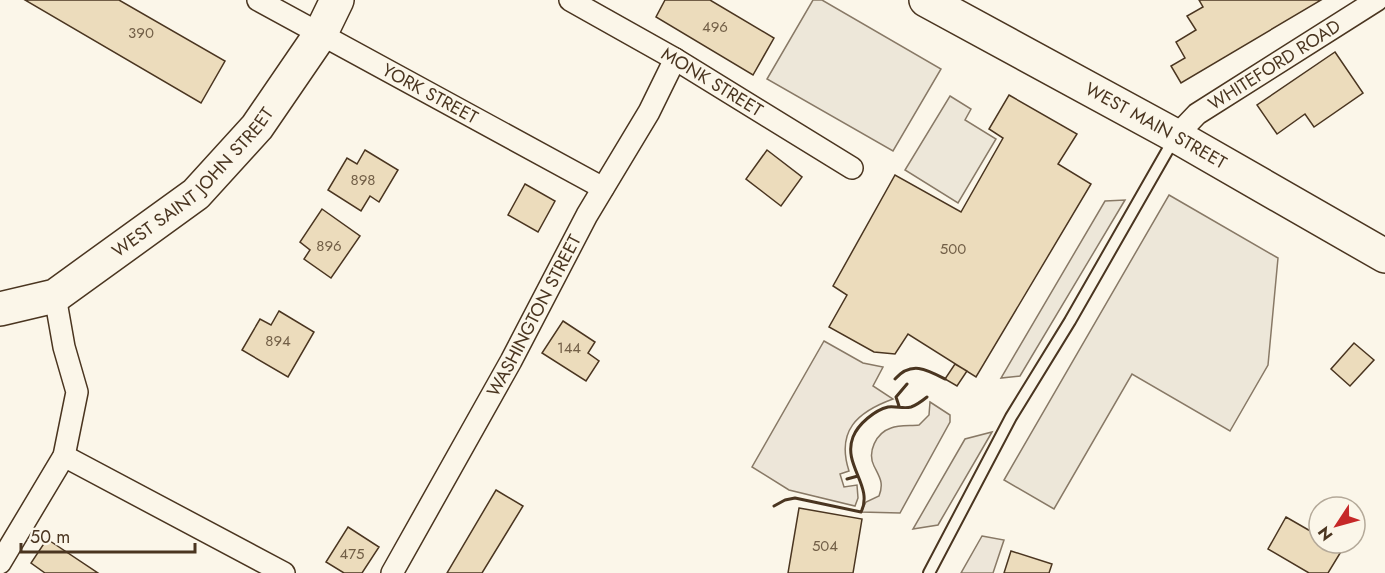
<svg xmlns="http://www.w3.org/2000/svg" width="1385" height="573" font-family="Jost,sans-serif">
<style>
.green{fill:#ede6d9;stroke:#887966;stroke-width:1.5}
.parking{fill:#ede7d9;stroke:#887966;stroke-width:1.5}
.building{fill:#ecdcbc;stroke:#4a3520;stroke-width:1.5}
.lines{fill:none;stroke-linecap:round;stroke-linejoin:round}
.service-casing{stroke:#4a3520;stroke-width:14}
.minor-casing{stroke:#4a3520;stroke-width:24}
.primary-casing{stroke:#4a3520;stroke-width:36}
.service{stroke:#fbf6e9;stroke-width:10}
.minor{stroke:#fbf6e9;stroke-width:21}
.primary{stroke:#fbf6e9;stroke-width:33}
.wall{stroke:#4a3520;stroke-width:3}
.labels{text-anchor:middle;dominant-baseline:central;stroke-width:4.5;stroke-linejoin:round;paint-order:stroke}
.number-label{font-size:15px;fill:#725f47}
.street-label{font-size:18px;fill:#4a3520;stroke:#fbf6e9}
</style>
<rect width="100%" height="100%" fill="#fbf6e9"/>
<path class="green" d="M824,341L863,363L883,367L873,386L893,399C857,412 836,431 849,471L840,474L844,487L857,485L858,498L855,506L789,490L752,467Z
M930,402L950,415V422L900,513L861,512L866,502L879,496C884,483 880,478 874,466C867,452 876,433 891,428C899,425 911,426 919,425L929,415Z
M982,536L1004,540L993,573H961Z"/>
<path class="parking" d="M813,0H822L941,69L893,151L767,79Z
M950,96L971,109L965,120L996,139L958,203L905,170Z
M1169,195L1278,258L1268,365L1230,431L1132,374L1054,509L1004,480Z
M1125,200L1020,376L1001,378L1105,201Z
M992,432L938,525L913,529L965,439Z"/>
<path class="building" d="M25,0H119L225,61L201,103Z
M665,0H710L774,38L753,75L656,17Z
M1199,0H1321L1181,83L1171,66L1185,58L1176,42L1196,30L1187,16L1203,7Z
M1335,52L1363,93L1314,127L1305,114L1277,134L1257,105Z
M1009,95L1077,134L1058,164L1091,184L976,377L908,334L895,354L874,352L829,327L847,295L833,286L895,175L961,212L1003,138L989,129Z
M365,150L398,170L379,202L370,196L361,211L328,190L347,158L357,164Z
M767,150L802,177L781,206L746,179Z
M525,184L555,201L538,232L508,215Z
M322,209L360,236L331,278L304,259L310,250L300,242Z
M279,311L314,332L288,377L242,350L260,319L271,325Z
M563,321L595,342L588,353L599,361L586,381L542,353Z
M1354,343L1374,360L1350,386L1331,369Z
M955,364L967,371L957,386L945,379Z
M496,490L523,506L482,573H447Z
M799,508L862,519L853,573H788Z
M1286,517L1319,536V543H1330L1342,550L1328,573H1309L1268,549Z
M348,527L379,547L362,573H344L326,562Z
M47,539L98,573H45L31,563Z
M1011,551L1052,564L1049,573H1004Z"/>
<g class="lines">
<defs>
<path id="service" d="M929,573L1011,417L1070,321L1174,139"/>
<g id="minor">
<path id="s1" d="M258,0L603,188"/>
<path id="s2" d="M570,0L675,59L852,168"/>
<path id="s3" d="M1176,136L1197,114L1377,0"/>
<path d="M64,456L284,573"/>
<path d="M0,563L64,456L77,392L64,347L55,296"/>
<path id="s4" d="M392,573L511,361L587,215L649,112L675,59"/>
</g>
<g id="primary">
<path id="s5" d="M926,0L1176,136L1385,256"/>
<path id="s6" d="M0,309L55,296L196,194L257,127L320,35L337,0"/>
</g>
</defs>
<use href="#service" class="service-casing"/>
<use href="#minor" class="minor-casing"/>
<use href="#primary" class="primary-casing"/>
<use href="#service" class="service"/>
<use href="#minor" class="minor"/>
<use href="#primary" class="primary"/>
<path class="wall" d="M895,379C911,361 926,369 945,379
M899,406L896,397L907,384
M847,479L858,476
M774,506L785,500L795,498L861,512C874,486 842,465 853,437C858,424 875,410 888,407C896,406 904,409 911,407C917,405 922,401 927,397"/>
</g>
<g class="labels">
<g class="number-label">
<text x="715" y="27">496</text>
<text x="141" y="33">390</text>
<text x="363" y="180">898</text>
<text x="329" y="246">896</text>
<text x="953" y="249">500</text>
<text x="278" y="341">894</text>
<text x="569" y="348">144</text>
<text x="825" y="546">504</text>
<text x="352" y="554">475</text>
</g>
<g class="street-label">
<text stroke="none"><textPath href="#s3" startOffset="122">WHITEFORD ROAD</textPath></text>
<text stroke="none"><textPath href="#s2" startOffset="164">MONK STREET</textPath></text>
<text stroke="none"><textPath href="#s1" startOffset="196">YORK STREET</textPath></text>
<text stroke="none"><textPath href="#s5" startOffset="262">WEST MAIN STREET</textPath></text>
<text stroke="none"><textPath href="#s6" startOffset="236">WEST SAINT JOHN STREET</textPath></text>
<text stroke="none"><textPath href="#s4" startOffset="294">WASHINGTON STREET</textPath></text>
</g>
</g>
<g transform="translate(1337 525) rotate(234)"><circle r="28" fill="#fbf6e9" stroke="#b4a999" stroke-width="1.5"/>
<path d="M0-4.5L10 22L0 15L-10 22Z" fill="#c62828"/>
<text y="-9" font-size="16" font-weight="bold" text-anchor="middle" fill="#4a3520">N</text>
</g>
<path d="M21 543v9h174v-9" fill="none" stroke="#4a3520" stroke-width="3"/>
<text x="30" y="543" font-size="18" fill="#4a3520" stroke="#fbf6e9" stroke-width="4.5" paint-order="stroke">50 m</text>
</svg>
